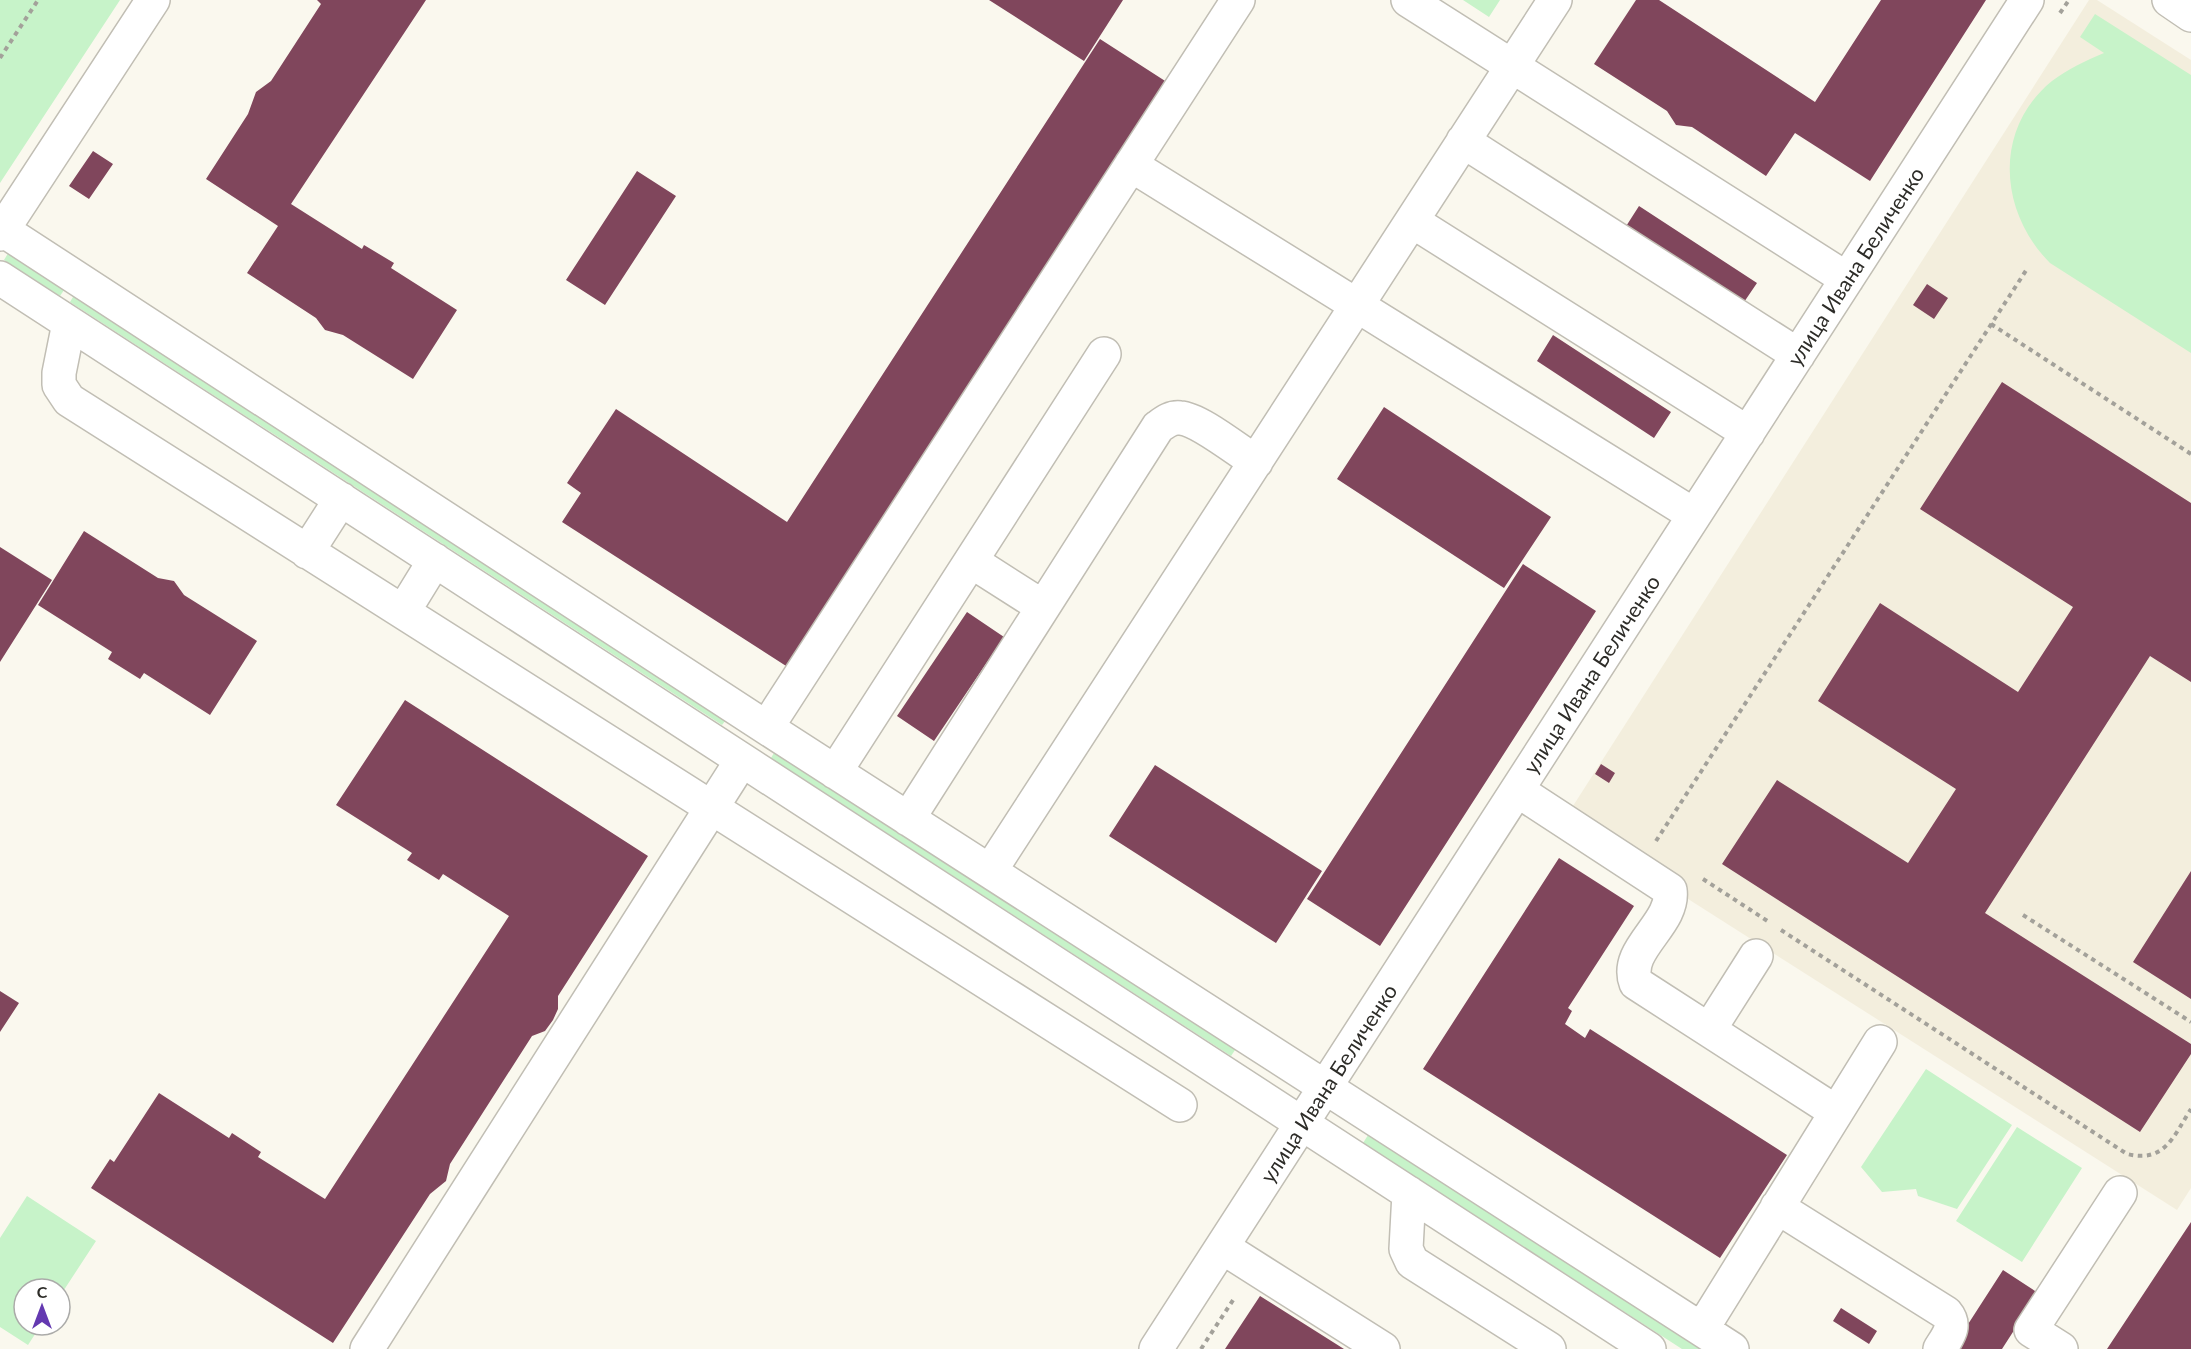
<svg xmlns="http://www.w3.org/2000/svg" width="2191" height="1349" font-family="Lato,sans-serif">
<style>
.built{fill:#f3eedd}
.green{fill:#c7f3c9}
.building{fill:#80465c}
.lines{fill:none;stroke-linecap:round;stroke-linejoin:round}
.minor-casing{stroke:#c1beb4;stroke-width:36}
.path{stroke:#a3a19a;stroke-width:4;stroke-dasharray:4.5 4.5;stroke-linecap:butt}
.minor{stroke:#fff;stroke-width:33}
.labels{text-anchor:middle;dominant-baseline:central;stroke-width:6;stroke-linejoin:round;paint-order:stroke}
.street-label{font-size:21px;fill:#2d2c28;stroke:#fff}
</style>
<rect width="100%" height="100%" fill="#faf8ee"/>
<path class="built" d="M2089,0H2097L2191,60V1188L2177,1210L1564,820Z"/>
<path class="green" d="M0,0H120L0,183Z
M1463,0H1500L1489,17Z
M2095,14L2191,75V353L2050,263C1999,212 1993,129 2052,81C2068,69 2085,61 2104,53L2080,37Z
M10,250L66,287L60,296L4,260Z
M76,292L729,716L722,725L70,302Z
M777,748L1237,1047L1231,1056L771,758Z
M1926,1069L2012,1125L1957,1209L1918,1196L1916,1189L1882,1192L1861,1167Z
M2017,1127L2082,1168L2022,1262L1956,1221Z
M1370,1132L1706,1349H1682L1363,1143Z
M27,1196L96,1241L60,1296V1289H24V1325H41L28,1345L0,1327V1238Z"/>
<path class="building" d="M317,0H426L291,204L362,249L364,245L394,263L391,268L457,310L413,379L343,335L325,330L316,318L247,273L278,226L206,179L248,114L256,92L271,81L321,4Z
M989,0H1123L1084,61Z
M1636,0H1659L1815,102L1881,0H1986L1870,181L1795,133L1766,176L1692,127L1676,125L1667,111L1594,64Z
M1100,39L1176,88L797,673L562,522L581,493L567,483L616,409L787,522Z
M93,151L113,164L89,199L69,186Z
M637,171L676,196L605,305L566,280Z
M1639,206L1757,283L1740,308L1623,231Z
M1927,284L1948,298L1934,319L1913,305Z
M1553,335L1671,412L1654,438L1537,361Z
M2002,382L2191,503V682L2150,656L1985,913L2191,1044V1054L2140,1132L1722,864L1777,780L1908,863L1956,789L1818,701L1880,603L2018,692L2073,607L1920,509Z
M1384,407L1551,517L1504,588L1337,479Z
M84,531L158,578L174,581L184,595L257,641L210,715L144,673L140,679L108,659L112,652L38,605Z
M0,547L52,580L0,662Z
M1523,564L1596,611L1380,946L1307,899Z
M967,612L1004,637L934,741L897,716Z
M405,700L648,856L558,996V1009L553,1020L545,1031L532,1036L450,1164L446,1181L430,1194L333,1343L91,1188L110,1159L114,1162L159,1093L229,1138L232,1133L261,1152L258,1157L325,1199L509,916L443,874L439,880L407,860L412,853L336,805Z
M1601,764L1615,773L1609,783L1595,774Z
M1155,765L1322,871L1276,943L1109,836Z
M1559,858L1634,906L1568,1008L1572,1011L1565,1024L1585,1038L1590,1029L1787,1155L1720,1258L1423,1069Z
M2191,871V999L2133,962Z
M0,991L19,1003L0,1032Z
M2191,1222V1349H2107Z
M2003,1270L2038,1293L2002,1349H1952Z
M1260,1296L1344,1349H1225Z
M1841,1308L1877,1331L1869,1344L1833,1321Z"/>
<g class="lines">
<defs>
<path id="minor" d="M1408,0L1847,279
M2169,0L2191,15
M1463,141L1798,355
M1131,165L1694,515
M1412,221L1748,433
M3,230L750,717L1732,1349
M0,234L153,0
M0,278L1649,1349
M69,323L59,373V385L69,400L1180,1105
M307,552L341,499
M971,561L1043,607
M403,612L435,560
M767,727L1238,0
M835,772L1104,354
M1517,790L1670,890C1675,924 1623,949 1636,983L1836,1112
M908,819L1158,427C1165,422 1171,417 1180,418C1199,419 1238,451 1256,462
M990,871L1555,0
M1709,1030L1756,956
M1409,1193L1406,1249L1412,1262L1549,1349
M1777,1207L1946,1313C1957,1326 1948,1336 1940,1349
M1222,1247L1383,1349
M1702,1329L1880,1042
M367,1349L742,760
M1156,1349L2027,0
M2061,1349L2031,1330L2120,1193"/>
</defs>
<use href="#minor" class="minor-casing"/>
<path class="path" d="M2060,13L2069,0
M0,58L38,0
M1991,324L2191,454
M1656,841L2027,269
M1703,879L1769,922
M2023,915L2191,1022
M1781,930L2127,1154C2165,1163 2173,1137 2191,1109
M1201,1349L1235,1297"/>
<use href="#minor" class="minor"/>
</g>
<g class="labels">
<g class="street-label">
<text transform="translate(1855 266) rotate(-57)">улица Ивана Беличенко</text>
<text transform="translate(1591 674) rotate(-57)">улица Ивана Беличенко</text>
<text transform="translate(1328 1083) rotate(-57)">улица Ивана Беличенко</text>
</g>
</g>
<g transform="translate(42 1307)"><circle r="28" fill="#ffffff" stroke="#ababa9" stroke-width="1.5"/>
<path d="M0-4.5L10 22L0 15L-10 22Z" fill="#6439b1"/>
<text y="-9" font-size="16" font-weight="bold" text-anchor="middle" fill="#2d2c28">С</text>
</g>
</svg>
